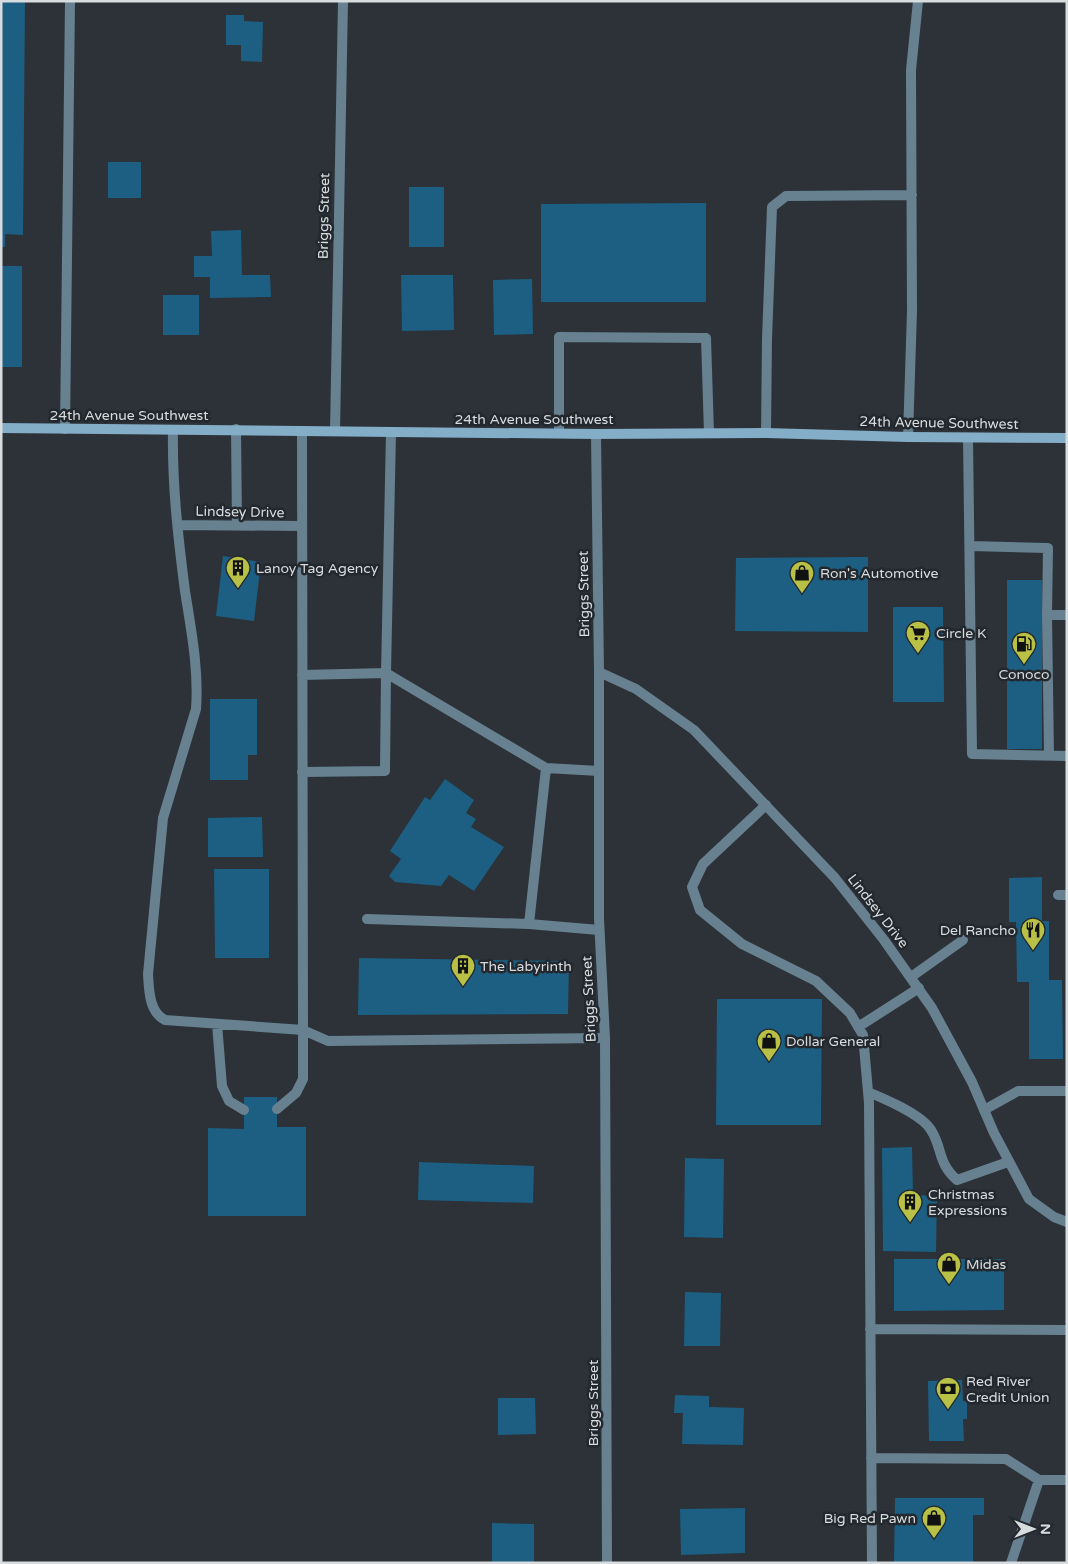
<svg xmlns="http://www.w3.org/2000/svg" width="1068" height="1564" font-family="'Varela Round',sans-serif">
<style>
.building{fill:#1c5f83}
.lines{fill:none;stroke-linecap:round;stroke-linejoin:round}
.lane{stroke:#678191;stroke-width:10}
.street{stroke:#678191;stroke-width:10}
.secondary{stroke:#84adc8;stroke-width:10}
.labels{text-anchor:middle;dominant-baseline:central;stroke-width:5;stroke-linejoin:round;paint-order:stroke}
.street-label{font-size:14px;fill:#d8dcdf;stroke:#22282d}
.poi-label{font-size:14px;fill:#d8dcdf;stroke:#22282d;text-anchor:start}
</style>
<rect width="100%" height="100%" fill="#2c3237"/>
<path class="building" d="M1,1H25L23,235L5,234V247H1Z
M226,15H244V21L263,22L262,62L241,61V45H226Z
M108,162H141V198H108Z
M409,187H444V247H409Z
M706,203V302H541V204Z
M241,230L242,275H270L271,297L210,298V277H194V256H212L211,231Z
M1,266H22V367H1Z
M401,275H453L454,330L402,331Z
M532,279L533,334L494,335L493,280Z
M163,295H199V335H163Z
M223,556L261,562L254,621L216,616Z
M868,557V632L735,631L736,558Z
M1007,580H1042V749H1007Z
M893,607H943L944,702H893Z
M210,699H257V755H248V780H210Z
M445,779L474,800L466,813L476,819L471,827L504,847L474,891L449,875L441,886L395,882L389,876L401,859L390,851L425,797L430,800Z
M262,817L263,857H208V818Z
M214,869H269V958H215Z
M1042,877V921H1049V980H1062L1063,1059H1029V982H1017L1016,922H1009V878Z
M359,958L569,961L568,1014L358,1015Z
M717,999H822L821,1125H716Z
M244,1097H277V1127H306V1216H208V1128L244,1129Z
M912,1147L913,1195L937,1196L936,1252L883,1251L882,1148Z
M685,1158L724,1159L723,1238L684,1237Z
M419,1162L534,1166L533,1203L418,1200Z
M894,1259H1004V1310L894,1311Z
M685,1292L721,1293L720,1346H684Z
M962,1380L963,1401H967V1419H963L964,1441H929L928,1381Z
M675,1395L709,1396V1407L744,1408L743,1445L682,1444L683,1413H674Z
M498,1398H535L536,1434L498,1435Z
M895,1498H984V1515H973V1563H894Z
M745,1508V1553L681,1555L680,1509Z
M492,1523L534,1524V1563H492Z"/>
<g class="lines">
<path class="lane" d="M65,429L70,1
M236,429L237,525
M173,430C172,484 178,537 185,591C191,629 199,670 196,709L163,818L148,974C149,990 149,1012 165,1020L303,1030V1079L296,1093L277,1109
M302,431L303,1030L328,1041L605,1038
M391,432L386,673L546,768L599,771
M559,433V337L706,338L709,433
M766,433L767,339L772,207L786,196L912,195
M908,437L912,311L911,70L918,1
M968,438L972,754L1067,756
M178,525L302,526
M970,546L1048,548L1047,615H1067
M1047,615L1049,755
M302,675L386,673L385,771L302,772
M546,768L529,924L599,930
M766,805L703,864L692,887L700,910L742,944L816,981L850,1013L863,1035L869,1103L872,1563
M1058,895H1067
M367,919L529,924
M911,977L963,940
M217,1024L222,1086L229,1101L244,1110
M858,1027L919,988
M868,1092C885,1099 921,1114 931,1130C943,1149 937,1162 957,1180L1008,1162
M984,1110L1018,1091H1067
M870,1329L1067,1330
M871,1458L1006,1459L1039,1480H1067
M1011,1563L1039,1480"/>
<path class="street" d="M335,431L343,1
M596,434L599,672V919L605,1038L607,1563
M599,672L636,689L694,730L835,878L884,940L932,1008L972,1082L994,1133L1029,1199L1054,1217L1067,1222"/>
<path class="secondary" d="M1,428L596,434L766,433L908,437L1067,438"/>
</g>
<defs>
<symbol id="building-pin" viewBox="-11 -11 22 30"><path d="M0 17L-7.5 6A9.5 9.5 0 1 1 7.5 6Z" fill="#b9c046" stroke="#22282d"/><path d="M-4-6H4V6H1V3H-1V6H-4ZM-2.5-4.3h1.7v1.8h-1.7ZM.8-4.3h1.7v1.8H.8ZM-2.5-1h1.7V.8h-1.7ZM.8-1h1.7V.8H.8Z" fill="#111"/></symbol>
<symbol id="shop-pin" viewBox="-11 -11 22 30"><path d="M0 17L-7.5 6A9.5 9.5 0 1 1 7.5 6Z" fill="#b9c046" stroke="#22282d"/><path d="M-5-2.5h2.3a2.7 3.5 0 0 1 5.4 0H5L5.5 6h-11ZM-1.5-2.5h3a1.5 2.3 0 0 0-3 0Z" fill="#111"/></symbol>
<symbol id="supermarket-pin" viewBox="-11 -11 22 30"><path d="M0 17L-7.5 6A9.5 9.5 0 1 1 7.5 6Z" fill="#b9c046" stroke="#22282d"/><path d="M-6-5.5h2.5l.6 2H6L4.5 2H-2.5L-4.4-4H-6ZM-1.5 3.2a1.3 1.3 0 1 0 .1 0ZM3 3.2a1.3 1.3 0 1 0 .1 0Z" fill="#111"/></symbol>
<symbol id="fuel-pin" viewBox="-11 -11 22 30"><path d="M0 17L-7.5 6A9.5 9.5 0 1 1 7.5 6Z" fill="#b9c046" stroke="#22282d"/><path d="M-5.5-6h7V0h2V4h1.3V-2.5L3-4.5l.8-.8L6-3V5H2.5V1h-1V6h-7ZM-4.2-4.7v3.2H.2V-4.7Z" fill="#111"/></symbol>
<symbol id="restaurant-pin" viewBox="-11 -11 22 30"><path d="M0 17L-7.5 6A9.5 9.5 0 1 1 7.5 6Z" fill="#b9c046" stroke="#22282d"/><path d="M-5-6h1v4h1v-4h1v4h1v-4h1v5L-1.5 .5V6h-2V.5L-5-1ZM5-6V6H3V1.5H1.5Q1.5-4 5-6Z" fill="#111"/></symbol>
<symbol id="bank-pin" viewBox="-11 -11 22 30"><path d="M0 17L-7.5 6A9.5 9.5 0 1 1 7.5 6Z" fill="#b9c046" stroke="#22282d"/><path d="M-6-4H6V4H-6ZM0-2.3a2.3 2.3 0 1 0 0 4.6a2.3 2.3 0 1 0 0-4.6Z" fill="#111"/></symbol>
</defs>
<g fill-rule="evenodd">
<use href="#building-pin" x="224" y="554" width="28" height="38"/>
<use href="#shop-pin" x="788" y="559" width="28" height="38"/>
<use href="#supermarket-pin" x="904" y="619" width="28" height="38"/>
<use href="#fuel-pin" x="1010" y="630" width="28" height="38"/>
<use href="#restaurant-pin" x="1019" y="916" width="28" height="38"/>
<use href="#building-pin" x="449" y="952" width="28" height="38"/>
<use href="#shop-pin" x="755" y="1027" width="28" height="38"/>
<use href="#building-pin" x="896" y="1188" width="28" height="38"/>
<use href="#shop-pin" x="935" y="1250" width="28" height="38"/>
<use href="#bank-pin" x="934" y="1375" width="28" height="38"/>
<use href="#shop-pin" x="920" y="1504" width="28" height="38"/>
</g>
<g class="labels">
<g class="street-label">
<text transform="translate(324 216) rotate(-89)">Briggs Street</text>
<text x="129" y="415">24th Avenue Southwest</text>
<text x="534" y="419">24th Avenue Southwest</text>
<text transform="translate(939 423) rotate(1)">24th Avenue Southwest</text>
<text transform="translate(240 512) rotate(1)">Lindsey Drive</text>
<text transform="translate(584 594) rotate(-91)">Briggs Street</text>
<text transform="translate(878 911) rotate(52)">Lindsey Drive</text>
<text transform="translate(589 999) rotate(-93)">Briggs Street</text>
<text transform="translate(593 1403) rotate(-90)">Briggs Street</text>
</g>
<g class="poi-label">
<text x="256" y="568">Lanoy Tag Agency</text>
<text x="820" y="573">Ron's Automotive</text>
<text x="936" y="633">Circle K</text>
<text x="1024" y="674" text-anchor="middle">Conoco</text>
<text x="1016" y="930" text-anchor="end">Del Rancho</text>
<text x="480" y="966">The Labyrinth</text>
<text x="786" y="1041">Dollar General</text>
<text x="928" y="1194">Christmas<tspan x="928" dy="16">Expressions</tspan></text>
<text x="966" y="1264">Midas</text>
<text x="966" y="1381">Red River<tspan x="966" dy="16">Credit Union</tspan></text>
<text x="916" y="1518" text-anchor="end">Big Red Pawn</text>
</g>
</g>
<rect width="1068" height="1564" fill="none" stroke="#d8dcdf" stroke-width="5"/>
<g transform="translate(1033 1529) rotate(90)" stroke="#22282d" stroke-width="4" paint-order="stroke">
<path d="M0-4L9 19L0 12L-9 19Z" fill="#d8dcdf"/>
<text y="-8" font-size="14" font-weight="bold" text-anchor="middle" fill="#d8dcdf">N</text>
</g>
</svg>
